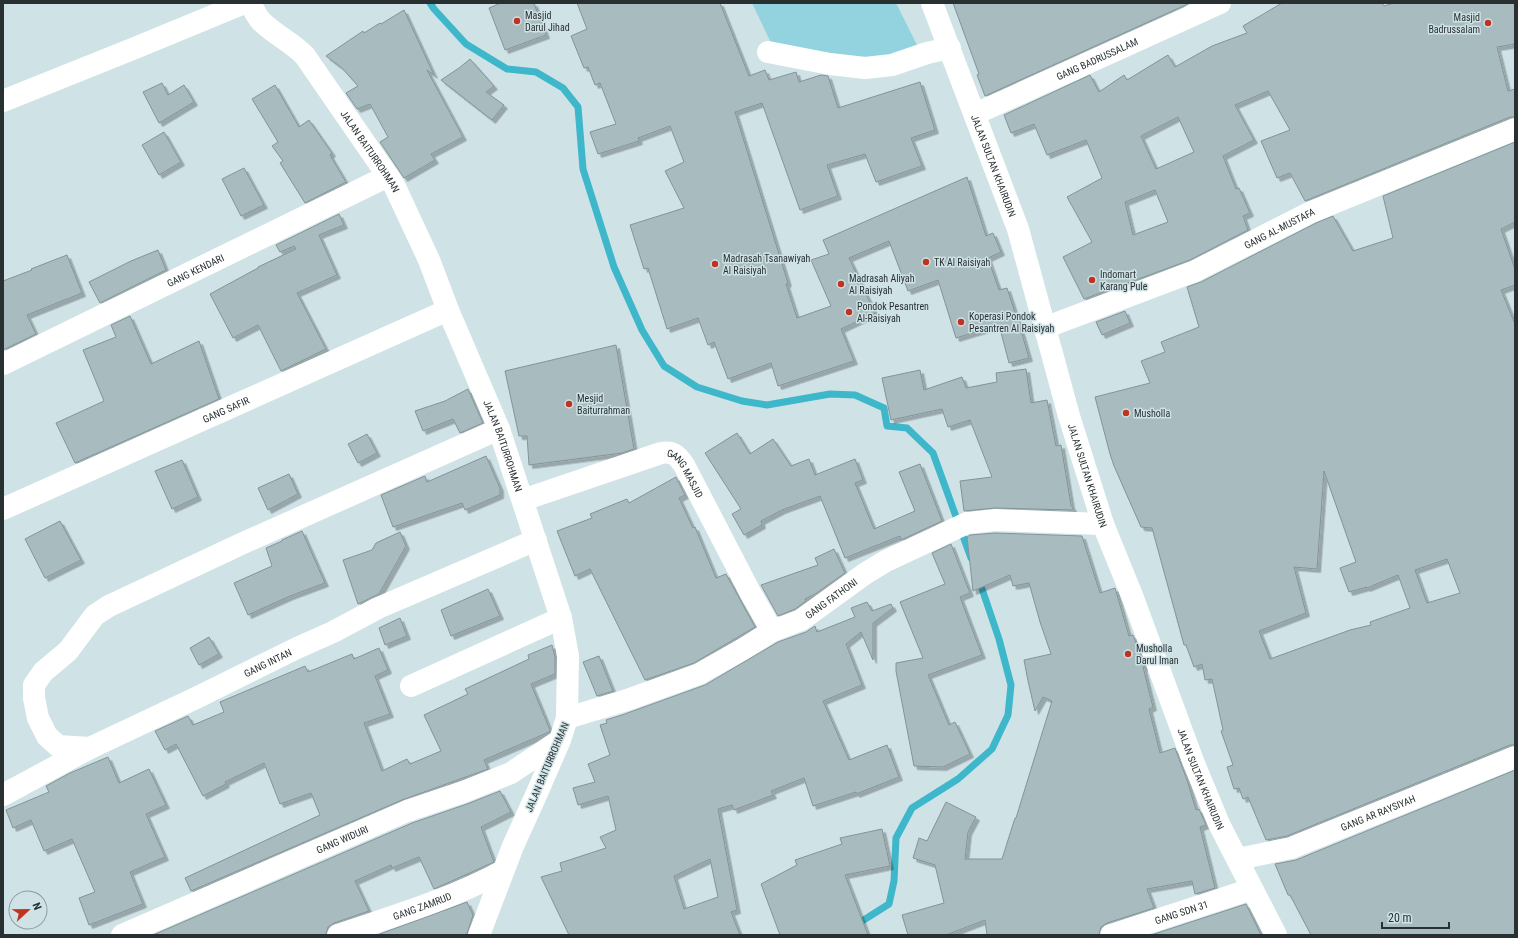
<svg xmlns="http://www.w3.org/2000/svg" width="1518" height="938" font-family="'Roboto Condensed',sans-serif">
<style>
.green{fill:#93d3df}
.lines{fill:none;stroke-linecap:round;stroke-linejoin:round}
.stream{stroke:#3fb7ca;stroke-width:7}
.building{fill:#a8bbbe;stroke:#829498;fill-rule:evenodd;filter:url(#shadow)}
.minor{stroke:#fff;stroke-width:22}
.secondary{stroke:#fff;stroke-width:22}
.poi-dot{fill:#c03322;stroke:#cfe3e7;stroke-width:1.5}
.labels{text-anchor:middle;dominant-baseline:central;stroke-width:3;stroke-linejoin:round;paint-order:stroke}
.poi-label{font-size:10px;fill:#293032;stroke:#cfe3e7;text-anchor:start}
.street-label{font-size:10px;fill:#293032;stroke:#cfe3e7}
</style>
<defs>
<filter id="shadow"><feDropShadow dx="3.5" dy="3.5" stdDeviation="0" flood-color="#0004"/></filter>
</defs>
<rect width="100%" height="100%" fill="#cfe3e7"/>
<path class="green" d="M752,3H896L921,53L868,67L772,45Z"/>
<g class="lines">
<path class="stream" d="M430,3L434,9L466,44L507,69L536,72L563,88L578,107L583,169L614,267L642,330L664,366L697,387L742,401L767,405L830,394L855,395L884,408L887,426L907,428L933,453L971,558
M840,935L889,904L894,881L896,838L912,808L958,779L992,749L1008,715L1011,685L999,639L979,580"/>
</g>
<path class="building" d="M501,3H534L546,35L505,50L489,8Z
M577,3H720L749,76L765,70L769,80L796,72L799,82L821,75L828,76L838,108L920,82L935,130L911,138L922,166L876,182L865,154L827,165L838,196L800,210L762,103L735,112L788,283L786,284L797,318L831,306L811,260L829,254L823,240L967,177L986,236L993,233L1001,252L988,258L999,290L1007,288L1022,334L1029,358L1009,363L999,325L956,338L938,280L908,291L889,241L849,258L875,313L841,329L854,361L778,386L771,363L728,379L714,342L708,345L698,318L667,329L648,268L644,269L630,225L684,208L665,171L684,162L670,126L638,138L639,141L598,154L590,132L616,124L600,83L595,85L588,67L584,68L571,36L587,29Z
M953,3H1190L985,96L977,75L979,74Z
M1282,3H1382L1384,6L1394,3H1515V44L1497,47L1508,91L1515,89V117H1510L1305,201L1290,173L1277,178L1261,141L1290,130L1268,91L1235,105L1254,140L1223,156L1236,189L1239,188L1250,213L1243,216L1248,230L1190,260L1084,299L1063,257L1092,242L1067,197L1102,178L1086,140L1047,155L1034,124L1011,133L1004,115L1090,75L1099,92L1124,75L1127,80L1168,55L1175,67L1212,46L1247,33L1243,26ZM1178,117L1194,152L1156,169L1141,136ZM1155,190L1168,222L1133,235L1125,202Z
M404,10L434,75L427,70L463,137L431,154L435,160L404,178L380,142L388,137L370,104L357,109L346,93L358,86L342,68L326,56L363,31L364,33L380,23L381,24Z
M470,59L494,86L486,92L504,105L492,120L441,80L459,68Z
M162,83L168,95L184,85L194,102L159,123L143,92Z
M275,85L299,127L309,120L332,153L330,155L346,182L305,203L280,163L283,161L272,146L278,142L252,99Z
M164,132L181,162L159,175L142,145Z
M1515,142V222L1501,229L1515,269V285L1501,290L1515,324V745H1510L1287,836L1266,840L1248,797L1243,799L1239,788L1234,789L1227,767L1233,765L1221,731L1223,730L1212,679L1205,680L1202,664L1194,667L1186,645H1184L1152,528L1141,527L1114,466L1110,454L1095,397L1150,383L1141,361L1165,352L1161,342L1199,327L1187,287L1201,282L1316,223L1333,216L1353,251L1393,238L1383,196ZM1324,471L1356,562L1340,568L1349,592L1367,587V588L1398,575L1410,608L1370,622L1371,625L1350,630L1270,659L1259,631L1306,613L1294,567L1317,569ZM1447,559L1460,593L1427,603L1415,570Z
M244,168L264,205L241,216L222,179Z
M339,214L344,225L319,235L337,275L297,293L326,349L281,371L258,325L233,338L210,294L258,268V267L296,249L294,246L280,252L276,245Z
M158,250L166,270L100,303L89,282L131,261Z
M67,255L82,293L27,315L36,334L3,350V281L32,270L31,269Z
M1125,311L1130,323L1102,335L1096,322Z
M130,316L151,364L199,341L219,399L75,463L56,423L104,401L83,350L116,337L111,325Z
M616,345L634,449L622,453L529,465L527,436H519L505,371Z
M1026,369L1031,403L1047,400L1056,446L1061,445L1071,505L1074,510L995,508L964,511L960,481L992,477L970,420L948,427L942,409L891,420L882,378L920,370L924,390L962,377L966,388L997,382L996,373Z
M468,389L483,423L460,433L453,419L423,431L415,411L445,401Z
M737,433L750,454L773,439L791,466L809,459L815,475L855,459L863,480L855,483L874,529L915,511L899,472L920,464L942,521L901,540L900,536L845,558L820,496L782,510L761,521L762,525L744,535L732,514L741,509L705,453Z
M367,434L377,453L358,463L348,444Z
M486,456L500,488V495L465,510L462,503L393,527L381,495L425,476L427,482Z
M182,460L198,497L172,509L155,471Z
M289,474L298,494L268,510L258,488Z
M676,477L685,495L679,498L693,528L695,527L716,578L726,574L755,627L694,663L645,680L590,569L575,576L557,531L592,518L590,514L627,499L629,503Z
M60,521L81,560L45,578L25,539Z
M302,531L325,583L290,596L248,615L234,583L272,566L266,548L282,541V540Z
M400,532L406,546L379,594L358,604L343,560L372,550L376,543Z
M995,533L1082,536L1100,593L1115,588L1129,636L1133,635L1145,667H1143L1153,707L1149,709L1160,753L1175,748L1187,780L1196,810L1199,809L1206,825L1200,827L1215,888L1195,894L1192,881L1147,889L1154,908L1107,923L1101,927L1099,935H987L985,920L946,935H908L902,915L944,903L935,865L913,858L919,838L927,841L946,802L976,817L968,832L965,859H1002L1015,818H1016L1052,701L1043,697L1035,711L1028,681L1024,660L1051,654L1040,622L1029,583L1013,586L1010,575L973,591L967,537L970,535Z
M951,544L970,593L960,597L982,655L928,675L949,725L955,722L970,754L943,767L914,766L896,671V663L923,658L900,602L945,584L932,553Z
M834,549L845,573L815,594L805,599L806,601L795,609L778,616L761,585L818,565L815,558Z
M488,589L500,616L451,636L441,610Z
M867,602L872,611L891,604L893,608L873,623V660L861,632L846,644L862,685L823,701L849,760L887,745L899,777L856,794V792L813,806L804,778L771,791L773,795L734,810L732,805L718,809L737,910L731,912L740,935H569L541,877L562,871L560,863L606,848L600,837L616,830L608,796L578,805L573,788L595,782L588,764L610,755L600,725L607,723L606,720L622,715L705,685L778,642L806,632L815,626L817,632L855,617L851,608ZM710,859L718,897L684,909L674,876Z
M400,618L407,636L385,645L379,628Z
M209,637L219,654L199,665L190,648Z
M552,645L555,657V674L531,684L550,730L549,732L484,760L488,769L402,800L191,891L185,878L320,815L311,793L280,804L264,763L225,782L226,784L203,796L176,744L165,750L155,731L188,716L193,725L224,712L220,702L305,666L308,672L352,654L354,659L379,648L388,670L375,676L390,714L364,723L382,771L407,759L410,764L441,751L424,715L468,694L465,689L529,659L528,655Z
M599,656L613,691L597,696L583,662Z
M108,757L119,783L149,769L166,805L146,814L165,857L130,872L143,904L89,925L79,898L95,892L72,839L44,851L31,820L13,828L6,810L49,792L46,786L70,773Z
M1515,770V935H1311L1290,895H1288L1275,864L1296,860Z
M500,791L511,812L481,827L494,862L434,889L419,857L392,868L391,865L355,881L369,911L334,923L328,927L326,935H153L412,823L467,804Z
M882,829L890,866L845,875L868,935H780L761,884L797,865L795,860L842,844L840,838Z
M467,902L473,915L467,934L464,935H377Z
M1246,904L1261,935H1151Z"/>
<g class="lines">
<g class="minor">
<path id="s1" d="M250,3C253,8 256,15 260,20C273,34 292,42 305,56L394,185L429,260L448,310L499,429L561,618L568,656L567,718L560,740L537,793L513,846L479,935"/>
<path d="M768,52L830,64L865,68L892,65L927,53L950,48"/>
<path d="M3,101L135,48L244,3"/>
<path id="s2" d="M975,114L1220,3"/>
<path id="s3" d="M1044,328L1195,271L1311,212L1515,129"/>
<path id="s4" d="M3,364L388,176"/>
<path id="s5" d="M523,500L661,453C673,451 677,455 684,465L751,594L772,631"/>
<path id="s6" d="M3,509L448,310"/>
<path d="M411,686L561,618"/>
<path id="s7" d="M567,718L627,700L699,674L743,649L772,631L801,620L866,573L886,561L967,523L995,520L1103,524"/>
<path d="M90,748L58,746L47,736L38,718L34,698V685L43,672L68,651L95,615L109,606L241,544L499,429"/>
<path id="s8" d="M3,795L90,748L198,697L297,648L333,632L378,608L536,540"/>
<path id="s9" d="M1238,859L1291,848L1515,757"/>
<path id="s10" d="M122,935L407,811L463,792L511,773L560,740"/>
<path id="s11" d="M338,935C394,916 451,899 503,871"/>
<path id="s12" d="M1111,935L1252,889"/>
</g>
<path class="secondary" id="s13" d="M932,3L1018,229L1069,416L1103,524L1133,598L1193,761L1219,824L1276,935"/>
</g>
<g class="poi-dot">
<circle cx="517" cy="21" r="4"/>
<circle cx="1488" cy="23" r="4"/>
<circle cx="926" cy="262" r="4"/>
<circle cx="715" cy="264" r="4"/>
<circle cx="1092" cy="280" r="4"/>
<circle cx="841" cy="284" r="4"/>
<circle cx="849" cy="312" r="4"/>
<circle cx="961" cy="322" r="4"/>
<circle cx="569" cy="404" r="4"/>
<circle cx="1126" cy="413" r="4"/>
<circle cx="1128" cy="654" r="4"/>
</g>
<g class="labels">
<g class="poi-label">
<text x="525" y="15">Masjid<tspan x="525" dy="12">Darul Jihad</tspan></text>
<text x="1480" y="17" text-anchor="end">Masjid<tspan x="1480" dy="12">Badrussalam</tspan></text>
<text x="723" y="258">Madrasah Tsanawiyah<tspan x="723" dy="12">Al Raisiyah</tspan></text>
<text x="934" y="262">TK Al Raisiyah</text>
<text x="1100" y="274">Indomart<tspan x="1100" dy="12">Karang Pule</tspan></text>
<text x="849" y="278">Madrasah Aliyah<tspan x="849" dy="12">Al Raisiyah</tspan></text>
<text x="857" y="306">Pondok Pesantren<tspan x="857" dy="12">Al-Raisiyah</tspan></text>
<text x="969" y="316">Koperasi Pondok<tspan x="969" dy="12">Pesantren Al Raisiyah</tspan></text>
<text x="577" y="398">Mesjid<tspan x="577" dy="12">Baiturrahman</tspan></text>
<text x="1134" y="413">Musholla</text>
<text x="1136" y="648">Musholla<tspan x="1136" dy="12">Darul Iman</tspan></text>
</g>
<g class="street-label">
<text stroke="none"><textPath href="#s2" startOffset="134">GANG BADRUSSALAM</textPath></text>
<text stroke="none"><textPath href="#s1" startOffset="193">JALAN BAITURROHMAN</textPath></text>
<text stroke="none"><textPath href="#s13" startOffset="174">JALAN SULTAN KHAIRUDIN</textPath></text>
<text stroke="none"><textPath href="#s3" startOffset="256">GANG AL-MUSTAFA</textPath></text>
<text stroke="none"><textPath href="#s4" startOffset="214">GANG KENDARI</textPath></text>
<text stroke="none"><textPath href="#s6" startOffset="244">GANG SAFIR</textPath></text>
<text stroke="none"><textPath href="#s1" startOffset="517">JALAN BAITURROHMAN</textPath></text>
<text stroke="none"><textPath href="#s13" startOffset="498">JALAN SULTAN KHAIRUDIN</textPath></text>
<text stroke="none"><textPath href="#s5" startOffset="181">GANG MASJID</textPath></text>
<text stroke="none"><textPath href="#s7" startOffset="292">GANG FATHONI</textPath></text>
<text stroke="none"><textPath href="#s8" startOffset="296">GANG INTAN</textPath></text>
<text transform="translate(547 767) rotate(-67)">JALAN BAITURROHMAN</text>
<text stroke="none"><textPath href="#s13" startOffset="822">JALAN SULTAN KHAIRUDIN</textPath></text>
<text stroke="none"><textPath href="#s9" startOffset="148">GANG AR RAYSIYAH</textPath></text>
<text stroke="none"><textPath href="#s10" startOffset="240">GANG WIDURI</textPath></text>
<text stroke="none"><textPath href="#s11" startOffset="89">GANG ZAMRUD</textPath></text>
<text stroke="none"><textPath href="#s12" startOffset="74">GANG SDN 31</textPath></text>
</g>
</g>
<rect width="1518" height="938" fill="none" stroke="#293032" stroke-width="8"/>
<g transform="translate(28 910) rotate(68)"><circle r="19" fill="#cfe3e7" stroke="#8d9b9f"/>
<path d="M0-3L7 15L0 10L-7 15Z" fill="#c03322"/>
<text y="-6" font-size="11" font-weight="bold" text-anchor="middle" fill="#293032">N</text>
</g>
<path d="M1382 922v6h67v-6" fill="none" stroke="#293032" stroke-width="2"/>
<text x="1388" y="922" font-size="12" fill="#293032" stroke="#cfe3e7" stroke-width="3" paint-order="stroke">20 m</text>
</svg>
